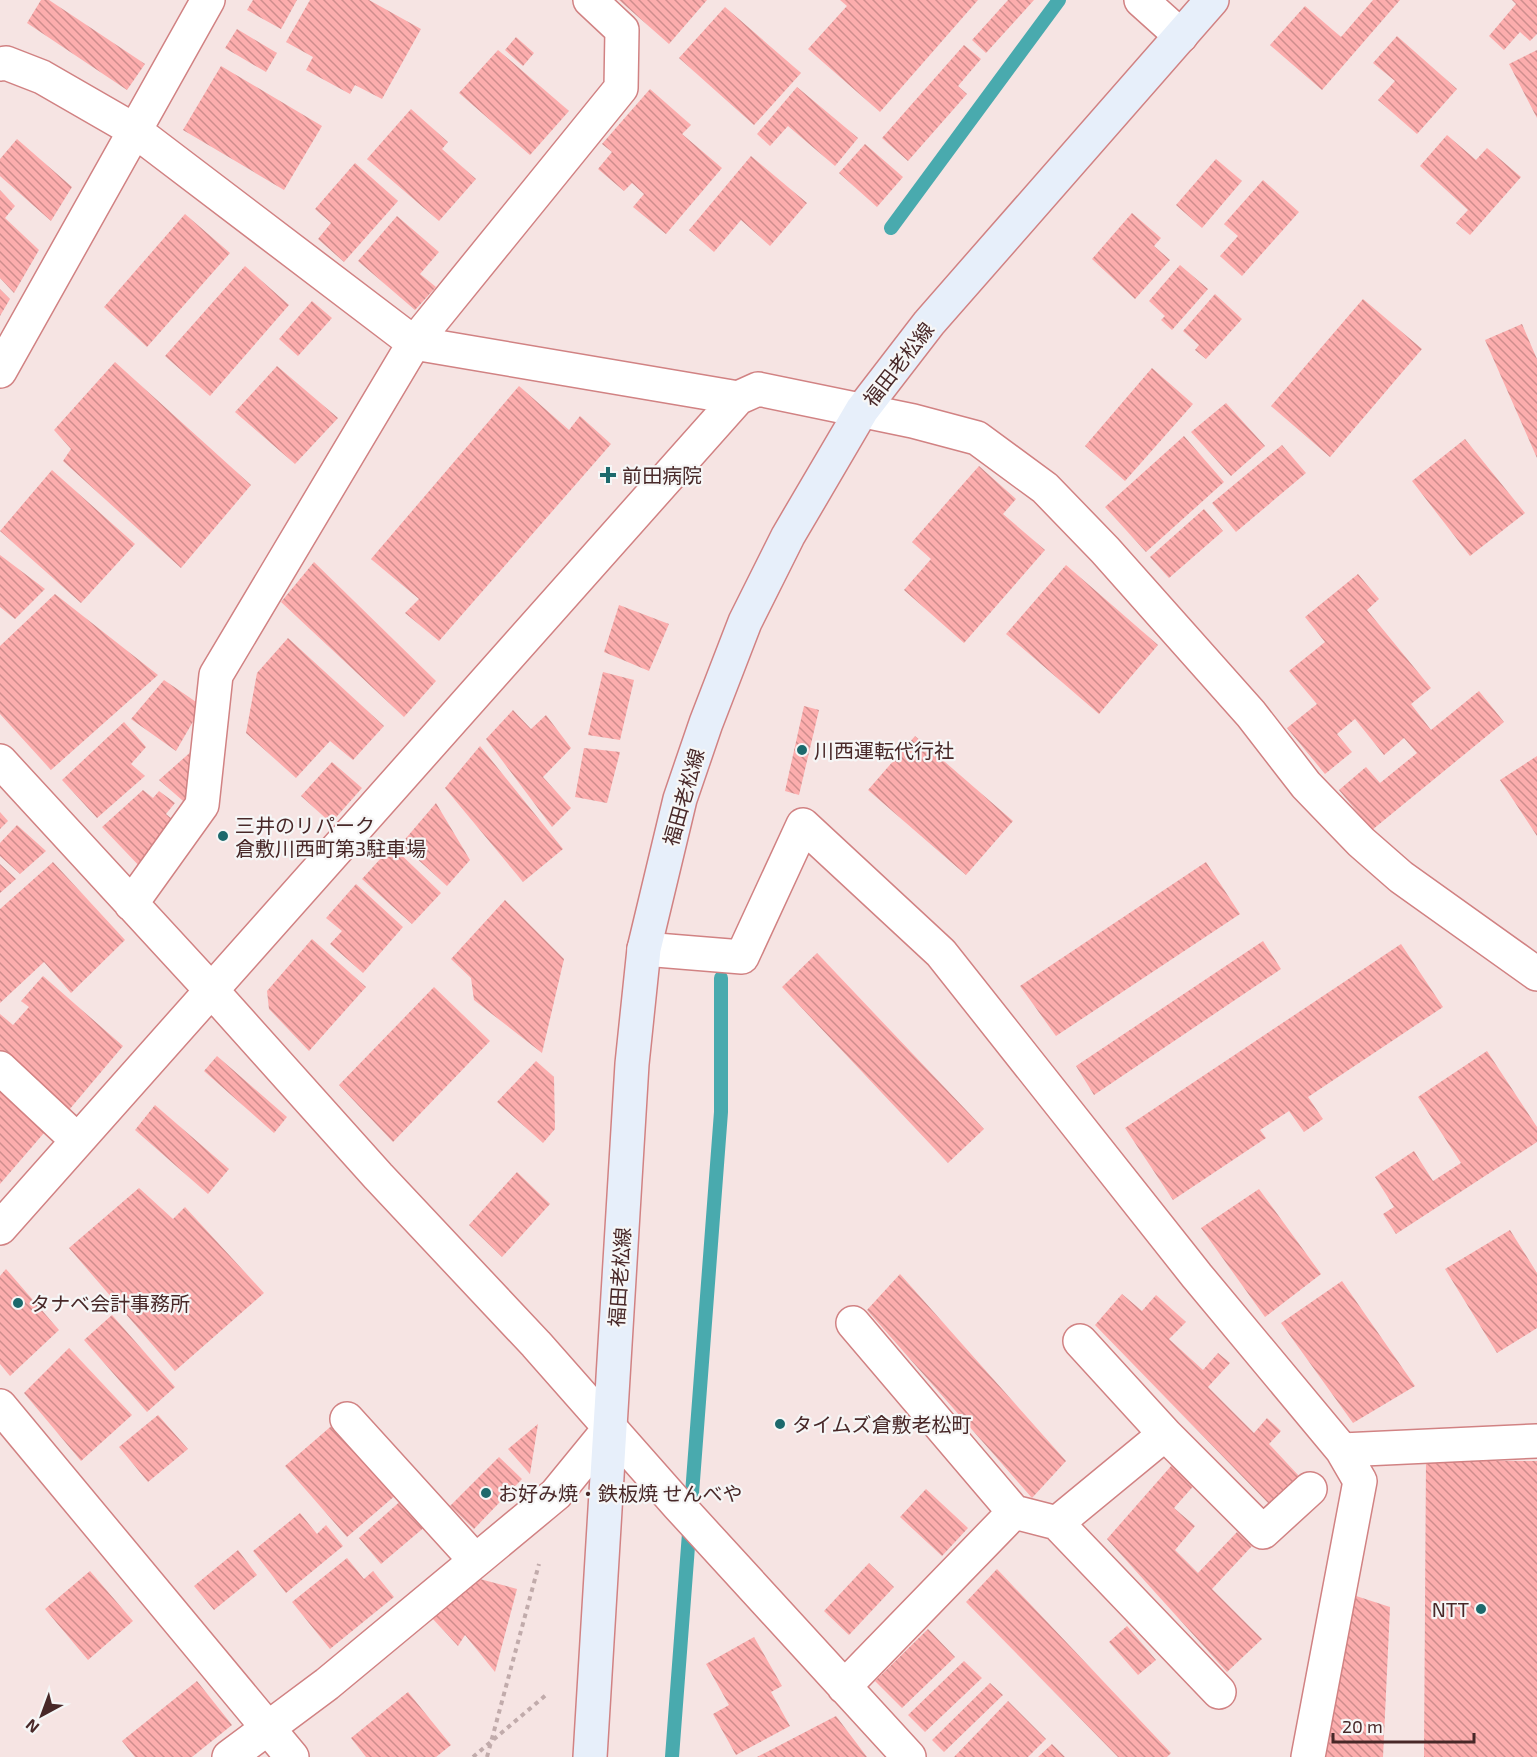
<svg xmlns="http://www.w3.org/2000/svg" width="1537" height="1757" font-family="'Exo 2','Noto Sans JP',sans-serif">
<style>
.lines{fill:none;stroke-linecap:round;stroke-linejoin:round}
.stream{stroke:#49aaae;stroke-width:14}
.building{fill:url(#building-back-hatch)}
.minor-casing{stroke:#d18283;stroke-width:36}
.secondary-casing{stroke:#d18283;stroke-width:36}
.path{stroke:#c1abab;stroke-width:4;stroke-dasharray:4.5 4.5;stroke-linecap:butt}
.minor{stroke:#fff;stroke-width:33}
.secondary{stroke:#e7effa;stroke-width:33}
.poi-dot{fill:#1c696c;stroke:#f6f6f6;stroke-width:2}
.labels{text-anchor:middle;dominant-baseline:central;stroke-width:4.5;stroke-linejoin:round;paint-order:stroke}
.street-label{font-size:20px;fill:#482828;stroke:#f6f6f6}
.poi-label{font-size:20px;fill:#482828;stroke:#f6f6f6;text-anchor:start}
</style>
<defs>
<pattern id="building-back-hatch" width="6" height="6" patternUnits="userSpaceOnUse" patternTransform="scale(1.5)"><rect width="6" height="6" fill="#fcadad"/><path d="M-1 5l2 2M0 0l6 6M5-1l2 2" fill="none" stroke="#ce8d8d"/></pattern>
</defs>
<rect width="100%" height="100%" fill="#f6e4e3"/>
<g class="lines">
<path class="stream" d="M891,228L1059,0
M672,1757L721,1112V978"/>
</g>
<path class="building" d="M41,0H49L145,64L127,90L27,23Z
M253,0H297L281,29L247,10Z
M310,0H369L421,29L382,99L355,85L350,94L306,70L313,57L286,42Z
M619,0H707L669,44Z
M840,0H978L880,112L808,49L847,6Z
M1008,0H1034L986,53L972,40Z
M1373,0H1400L1322,90L1270,45L1305,6L1341,37Z
M1512,0H1537V34L1530,41L1520,32L1504,50L1489,36L1516,4Z
M725,7L801,73L754,125L679,58Z
M237,29L277,53L266,72L225,48Z
M1397,36L1457,89L1417,134L1378,100L1395,81L1373,63Z
M516,37L534,53L523,66L505,50Z
M964,45L981,59L958,86L967,94L908,161L882,138Z
M498,50L569,111L530,155L459,93Z
M1537,50V118L1509,64Z
M221,66L322,126L284,190L183,130Z
M797,87L858,138L835,166L788,126L770,146L757,134Z
M650,89L691,125L682,134L722,168L666,234L633,207L644,194L632,183L624,191L598,169L612,152L602,144Z
M411,109L448,142L442,149L476,179L439,221L367,159Z
M1447,135L1476,160L1487,148L1521,177L1470,235L1456,223L1468,210L1420,166Z
M17,139L72,187L51,221L0,176V159Z
M865,144L903,177L877,207L839,173Z
M751,156L807,203L770,246L741,220L714,252L689,230Z
M1216,159L1242,181L1202,228L1176,205Z
M355,163L398,201L344,262L318,239L331,223L315,209Z
M1263,180L1299,212L1242,276L1220,256L1238,236L1224,224Z
M0,190L15,206L5,218L39,250L14,293L0,278Z
M1132,213L1161,238L1154,246L1170,260L1135,299L1092,259Z
M185,214L230,253L147,347L104,307Z
M397,216L439,252L420,274L436,287L415,310L358,261Z
M1180,265L1208,289L1172,330L1161,320L1165,316L1149,301Z
M245,266L289,305L210,396L165,356Z
M0,289L10,299L0,316Z
M1215,294L1242,319L1206,359L1195,350L1199,345L1183,331Z
M1363,299L1422,349L1330,457L1271,406Z
M312,301L332,318L298,356L279,339Z
M1522,324L1537,359V458L1485,340Z
M115,362L251,485L181,568L63,461L71,449L54,430Z
M277,366L338,418L295,464L235,412Z
M1152,368L1193,404L1125,481L1085,446Z
M519,386L569,430L580,416L611,444L439,641L405,613L419,599L371,559Z
M1226,403L1265,446L1231,476L1191,432Z
M1184,436L1224,482L1146,552L1105,507Z
M1465,439L1525,513L1470,556L1412,481Z
M1282,445L1306,473L1236,532L1212,503Z
M979,466L1016,499L1003,514L1045,550L964,643L904,590L931,559L912,542Z
M52,470L135,544L81,603L0,531Z
M1204,509L1223,531L1169,578L1150,557Z
M0,555L45,589L15,619L0,607Z
M314,562L436,681L404,717L281,602Z
M1066,565L1158,645L1099,714L1006,634Z
M1358,574L1379,599L1367,610L1431,688L1411,704L1431,730L1479,691L1504,722L1372,830L1339,790L1366,767L1380,783L1417,753L1404,738L1384,755L1355,719L1337,734L1352,752L1325,774L1287,728L1317,704L1289,671L1325,642L1305,617Z
M55,594L158,675L51,770L0,714V646Z
M619,605L669,624L649,671L604,652Z
M288,638L384,726L353,760L330,741L296,778L246,733L257,673Z
M603,672L634,680L620,740L588,735Z
M164,680L202,706L176,751L131,719Z
M804,706L819,710L799,795L785,791Z
M513,710L531,729L546,715L571,748L543,777L571,808L552,827L486,739Z
M124,722L146,747L131,764L145,776L97,818L62,780Z
M915,736L1013,821L966,875L868,790Z
M202,742L190,807L159,780Z
M480,746L563,849L523,882L445,788Z
M584,748L620,752L607,803L575,797Z
M1537,756V836L1500,780Z
M332,762L362,788L331,823L301,796Z
M143,790L153,798L159,791L175,803L166,814L179,825L144,871L102,827Z
M436,803L470,860L447,886L401,844Z
M0,812L8,821L0,829Z
M17,825L46,851L20,874L0,856V843Z
M392,846L441,893L412,924L362,879Z
M53,862L125,940L71,993L44,962L0,1003V909Z
M1206,862L1240,914L1056,1036L1020,986Z
M0,864L16,879L0,893Z
M356,884L403,927L363,973L330,944L342,931L326,918Z
M505,900L564,959L542,1053L474,1000L471,978L451,959Z
M312,939L366,987L309,1051L269,1009L267,991Z
M1263,941L1281,969L1094,1095L1076,1066Z
M1401,944L1443,1007L1308,1097L1323,1119L1304,1132L1289,1111L1260,1130L1266,1138L1173,1200L1125,1128Z
M817,953L984,1129L948,1163L782,987Z
M43,976L123,1046L69,1110L0,1050V1014L13,1025L29,1007L21,1001Z
M434,987L490,1041L393,1142L339,1085Z
M1487,1051L1537,1127V1142L1396,1234L1383,1214L1394,1207L1375,1177L1414,1151L1433,1181L1461,1163L1418,1097Z
M217,1056L287,1117L274,1133L204,1071Z
M536,1061L554,1077L555,1129L543,1143L497,1102Z
M0,1082L50,1126L0,1184Z
M155,1105L229,1169L208,1194L135,1130Z
M517,1172L550,1204L502,1257L469,1225Z
M139,1188L173,1219L185,1207L264,1293L175,1371L69,1248Z
M1259,1189L1321,1274L1265,1317L1201,1228Z
M1510,1230L1537,1273V1328L1497,1353L1445,1269Z
M6,1269L59,1330L10,1376L0,1364V1276Z
M900,1274L1066,1461L1032,1498L867,1310Z
M1342,1281L1415,1386L1353,1423L1281,1323Z
M1122,1294L1142,1311L1156,1295L1186,1322L1169,1339L1203,1370L1218,1353L1230,1363L1208,1387L1254,1433L1267,1418L1281,1431L1269,1444L1299,1476L1270,1505L1095,1325Z
M112,1315L175,1387L147,1412L84,1340Z
M69,1348L132,1415L81,1461L24,1393Z
M158,1415L188,1449L148,1482L119,1447Z
M336,1422L397,1494L347,1537L285,1466Z
M538,1424L530,1474L508,1449Z
M499,1457L522,1479L474,1529L450,1506Z
M1426,1460L1537,1461V1757H1424Z
M1172,1465L1197,1482L1174,1508L1195,1526L1175,1550L1198,1573L1237,1532L1252,1546L1212,1589L1262,1639L1227,1672L1107,1539Z
M926,1489L968,1528L942,1556L900,1517Z
M404,1498L427,1525L381,1564L359,1538Z
M300,1513L317,1534L326,1525L343,1546L286,1593L253,1551Z
M238,1550L257,1575L214,1610L194,1586Z
M347,1558L364,1579L373,1571L394,1597L330,1649L292,1602Z
M869,1563L894,1587L849,1635L824,1611Z
M997,1569L1171,1753L1167,1757H1118L966,1602Z
M90,1571L133,1621L88,1660L45,1609Z
M476,1578L517,1589L495,1672L465,1635L458,1646L432,1618Z
M1353,1595L1390,1607L1383,1757H1326Z
M1127,1626L1156,1660L1138,1675L1109,1642Z
M928,1629L955,1657L902,1708L875,1681Z
M754,1637L782,1686L771,1692L790,1726L736,1755L713,1714L729,1705L706,1664Z
M964,1661L982,1678L925,1732L908,1715Z
M197,1681L232,1725L192,1757H135L122,1741Z
M990,1683L1003,1695L944,1752L932,1740Z
M408,1692L451,1745L436,1757H366L351,1738Z
M1008,1701L1046,1739L1028,1757H954Z
M836,1716L867,1757H757Z
M1052,1744L1065,1757H1038Z"/>
<g class="lines">
<defs>
<path id="minor" d="M1141,0L1181,36
M0,64L6,63L42,77L134,130L414,343L738,398
M0,371L208,0
M0,761L212,991L378,1176L536,1344L679,1506L909,1757
M131,904L202,805L216,675L414,343L621,88L622,30L590,0
M644,949L742,957L803,825L941,953L1197,1276L1342,1450
M0,1068L77,1140
M0,1228L738,398L758,389L913,421L977,438L1045,488L1105,550L1251,714L1306,785L1361,842L1401,877L1537,974
M853,1323L1014,1512
M1080,1341L1165,1434
M0,1406L292,1757
M347,1419L475,1560
M1057,1523L1219,1692
M844,1687L1014,1512L1057,1523L1165,1434L1263,1532L1310,1489
M229,1757L327,1684L544,1504L556,1494L610,1428
M1308,1757L1360,1481L1342,1450L1537,1441"/>
<path id="secondary" d="M590,1757L632,1064L644,949L680,799L706,723L745,622L788,536L862,410L929,323L1212,0"/>
</defs>
<use href="#minor" class="minor-casing"/>
<use href="#secondary" class="secondary-casing"/>
<path class="path" d="M473,1757L546,1695
M487,1757L539,1564"/>
<use href="#minor" class="minor"/>
<use href="#secondary" class="secondary"/>
</g>
<g class="poi-dot">
<path d="M605 466h6v6h6v6h-6v6h-6v-6h-6v-6h6z"/>
<circle cx="802" cy="750" r="6"/>
<circle cx="223" cy="836" r="6"/>
<circle cx="18" cy="1303" r="6"/>
<circle cx="780" cy="1424" r="6"/>
<circle cx="486" cy="1493" r="6"/>
<circle cx="1481" cy="1609" r="6"/>
</g>
<g class="labels">
<g class="street-label">
<text transform="translate(898 364) rotate(-52)">福田老松線</text>
<text transform="translate(683 797) rotate(-74)">福田老松線</text>
<text transform="translate(619 1277) rotate(-86)">福田老松線</text>
</g>
<g class="poi-label">
<text x="622" y="475">前田病院</text>
<text x="814" y="750">川西運転代行社</text>
<text x="235" y="825">三井のリパーク<tspan x="235" dy="23">倉敷川西町第3駐車場</tspan></text>
<text x="30" y="1303">タナベ会計事務所</text>
<text x="792" y="1424">タイムズ倉敷老松町</text>
<text x="498" y="1493">お好み焼・鉄板焼 せんべや</text>
<text x="1469" y="1609" text-anchor="end">NTT</text>
</g>
</g>
<g transform="translate(42 1715) rotate(221)" stroke="#f6f6f6" stroke-width="4.5" paint-order="stroke">
<path d="M0-4.5L10 22L0 15L-10 22Z" fill="#482828"/>
<text y="-9" font-size="16" font-weight="bold" text-anchor="middle" fill="#482828">N</text>
</g>
<path d="M1333 1733v9h141v-9" fill="none" stroke="#482828" stroke-width="3"/>
<text x="1342" y="1733" font-size="18" fill="#482828" stroke="#f6f6f6" stroke-width="4.5" paint-order="stroke">20 m</text>
</svg>
